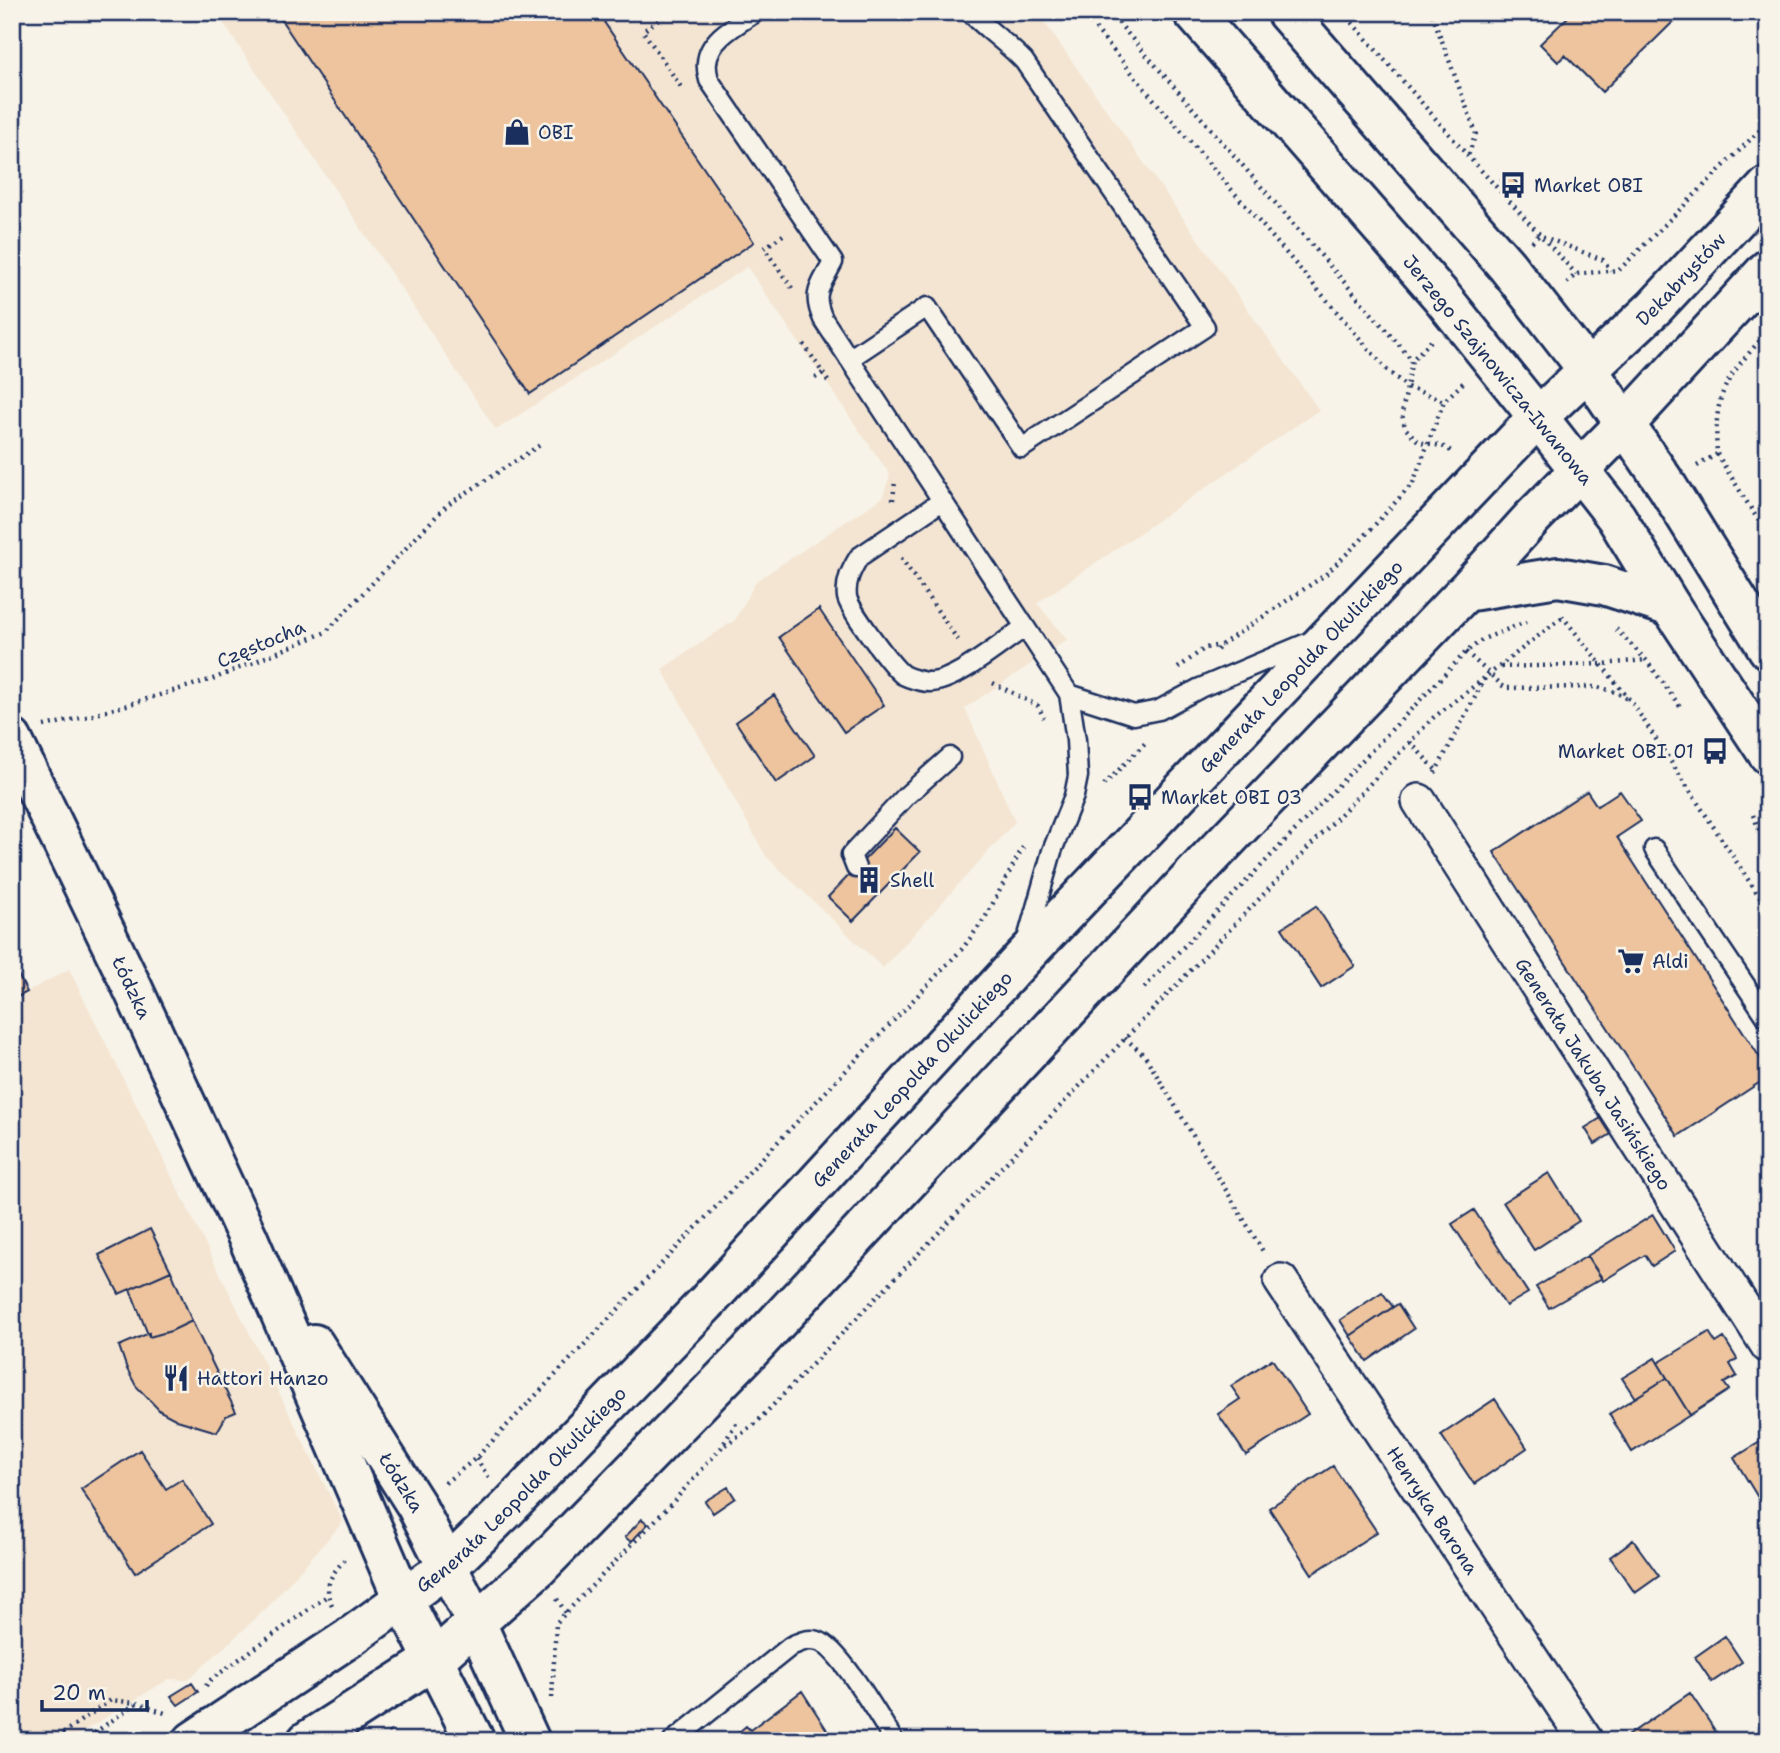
<svg xmlns="http://www.w3.org/2000/svg" width="1780" height="1753" font-family="'Shantell Sans',sans-serif">
<style>
.built{fill:#f4e5d2}
.building{fill:#edc49d;stroke:#1b2f5e;stroke-width:2}
.lines{fill:none;stroke-linecap:round;stroke-linejoin:round}
.service-casing{stroke:#1b2f5e;stroke-width:23}
.minor-casing{stroke:#1b2f5e;stroke-width:38}
.tertiary-casing{stroke:#1b2f5e;stroke-width:44}
.secondary-casing{stroke:#1b2f5e;stroke-width:44}
.primary-casing{stroke:#1b2f5e;stroke-width:44}
.path{stroke:#1b2f5e;stroke-width:4.5;stroke-dasharray:2 5;stroke-linecap:butt}
.service{stroke:#f7f3e8;stroke-width:18}
.minor{stroke:#f7f3e8;stroke-width:33}
.tertiary{stroke:#f7f3e8;stroke-width:38}
.secondary{stroke:#f7f3e8;stroke-width:38}
.primary{stroke:#f7f3e8;stroke-width:38}
.labels{text-anchor:middle;dominant-baseline:central;stroke-width:5;stroke-linejoin:round;paint-order:stroke}
.poi-label{font-size:19px;fill:#1b2f5e;stroke:#f7f3e8;text-anchor:start}
.street-label{font-size:19px;fill:#1b2f5e;stroke:#f7f3e8}
</style>
<rect width="100%" height="100%" fill="#f7f3e8"/>
<filter id="ink" filterUnits="userSpaceOnUse"><feTurbulence type="fractalNoise" baseFrequency=".0143" numOctaves="2"/><feDisplacementMap in="SourceGraphic" scale="14" xChannelSelector="R" yChannelSelector="G"/><feConvolveMatrix kernelMatrix="1 2 1 2 8 2 1 2 1" color-interpolation-filters="sRGB"/></filter>
<g filter="url(#ink)">
<path class="built" d="M216,12H1005L1013,16L1020,12H1037L1319,410L1037,603L1067,640L965,708L1015,822L883,968L766,856L662,669L735,620L756,581L882,498L890,475L747,267L496,430Z
M69,969L343,1522L264,1611L188,1680L169,1679L67,1741H12V1000Z"/>
<path class="building" d="M276,12H620L604,22L754,242L530,394Z
M1573,12H1683L1602,92L1565,55L1558,62L1540,44Z
M1508,173L1525,192L1518,198L1501,180Z
M819,609L884,705L844,732L779,637Z
M774,695L815,756L776,783L736,722Z
M1587,791L1597,806L1620,791L1641,821L1617,837L1768,1070V1077L1678,1136L1494,852Z
M895,828L920,852L853,921L828,897Z
M1316,906L1355,966L1321,988L1282,928Z
M14,967L27,992L12,1000V968Z
M1609,1113L1619,1129L1595,1144L1585,1128Z
M1549,1173L1579,1221L1534,1250L1503,1202Z
M1474,1210L1528,1293L1506,1306L1452,1224Z
M1653,1215L1675,1251L1652,1266L1645,1255L1603,1281L1587,1256Z
M150,1229L171,1271L119,1294L99,1255Z
M1587,1256L1602,1278L1549,1308L1536,1287Z
M171,1271L192,1321L171,1331L149,1337L130,1289Z
M1382,1292L1393,1307L1350,1336L1340,1320Z
M1398,1304L1414,1329L1367,1361L1350,1336Z
M192,1321L236,1412L226,1416L217,1432L177,1420L160,1411L136,1386L127,1369L119,1346L149,1333V1337L171,1331Z
M1709,1332L1716,1343L1724,1338L1737,1359L1730,1364L1737,1376L1724,1383L1729,1390L1690,1415L1658,1363Z
M1655,1358L1667,1378L1635,1398L1622,1378Z
M1272,1359L1308,1414L1246,1455L1218,1414L1240,1399L1231,1386Z
M1667,1378L1690,1415L1632,1452L1609,1414Z
M1495,1399L1527,1448L1474,1484L1441,1435Z
M1768,1437V1514L1734,1458Z
M140,1450L166,1489L182,1479L211,1524L135,1573L81,1489Z
M1333,1466L1377,1532L1312,1574L1269,1508Z
M728,1487L735,1498L713,1513L705,1501Z
M642,1519L648,1524L631,1542L625,1537Z
M1633,1540L1659,1576L1635,1593L1610,1557Z
M1725,1636L1742,1662L1712,1682L1695,1657Z
M192,1683L198,1692L178,1705L171,1696Z
M802,1691L834,1741H728L746,1726L750,1730Z
M1690,1693L1722,1741H1626L1624,1738Z"/>
<g class="lines">
<defs>
<path id="service" d="M756,12C738,24 708,39 707,63C706,69 708,75 709,80L833,262C821,286 811,292 823,319L1069,694L1076,740L1078,776L1074,796L1052,851L1026,943
M849,359L927,307L1022,448L1205,327L1024,61C1007,43 987,30 970,12
M942,501L859,557C851,570 845,582 847,597C849,609 892,667 903,675C909,678 922,682 929,682C954,683 1003,642 1025,627
M1069,694L1134,715L1159,710L1200,688L1309,642
M1654,849L1768,1019
M856,868L851,855L906,796L950,757
M673,1741L791,1646C800,1642 808,1638 818,1641C839,1647 881,1720 894,1741"/>
<g id="minor">
<path id="s1" d="M1419,801L1768,1346"/>
<path id="s2" d="M1281,1281L1586,1741"/>
</g>
<g id="tertiary">
<path id="s3" d="M1588,370L1655,307L1768,186"/>
<path d="M1626,423L1768,269"/>
<path id="s4" d="M12,739L133,989L248,1238L403,1599L475,1741"/>
<path id="s5" d="M314,1344L416,1505L476,1623L530,1741"/>
</g>
<path id="secondary" d="M1193,12L1441,296L1538,417
M1286,12L1507,266L1588,370"/>
<g id="primary">
<path d="M1538,417L1616,517L1671,607L1768,754"/>
<path d="M1465,592L1558,577L1604,585L1671,607"/>
<path id="s6" d="M193,1741L349,1638L447,1567L507,1509L706,1303L1021,960L1538,417L1588,370L1667,486L1768,649"/>
<path d="M307,1741L435,1659L539,1567L749,1352L1204,864L1465,592L1531,519L1626,423"/>
</g>
</defs>
<use href="#service" class="service-casing"/>
<use href="#minor" class="minor-casing"/>
<use href="#tertiary" class="tertiary-casing"/>
<use href="#secondary" class="secondary-casing"/>
<use href="#primary" class="primary-casing"/>
<path class="path" d="M670,12L643,31L681,87
M1082,12L1150,95L1387,370L1407,387L1444,401
M1109,12L1412,360
M1343,12L1468,156L1576,274
M1426,12L1432,14L1476,133L1468,156
M783,235L764,248L792,288
M1532,242L1539,235L1603,260L1611,270
M1567,283L1576,274L1619,270L1768,122
M1431,341L1412,360L1402,414L1405,428L1419,442L1442,446L1453,452
M804,344L828,381
M815,378L823,373
M1717,454L1768,536
M1697,466L1717,454C1713,388 1728,378 1768,331
M893,500L895,481
M901,558L958,640
M1562,616L1633,704L1768,910
M1616,629L1646,660L1682,709
M1217,650L1221,645L1325,575L1361,540L1413,483L1444,401L1465,381
M1466,652L1505,688L1597,687L1616,692L1630,701
M1501,667L1603,664L1646,660
M1178,668L1205,648L1221,645
M993,683L1038,706L1044,718
M44,726L90,716L213,679L326,632L446,506L540,445
M1410,742L1436,770
M1435,773L1485,678
M1104,785L1147,741
M1753,815L1768,851
M1144,988L1466,652L1483,639L1526,622
M1125,1038L1145,1056L1264,1253
M725,1445L754,1425L1433,718L1564,616
M476,1458L489,1478
M445,1483L476,1458L963,948L985,918L1023,847
M557,1599L566,1613
M332,1605C322,1584 333,1573 346,1558
M206,1686L209,1681L327,1596
M552,1698L556,1623L673,1502L721,1448L738,1420
M389,1731L394,1741
M51,1741L111,1700L136,1703L168,1714
M83,1741L135,1704"/>
<use href="#service" class="service"/>
<use href="#minor" class="minor"/>
<use href="#tertiary" class="tertiary"/>
<use href="#secondary" class="secondary"/>
<use href="#primary" class="primary"/>
</g>
</g>
<defs>
<symbol id="shop-bare" viewBox="-9 -9 18 18"><path d="M-5-2.5h2.3a2.7 3.5 0 0 1 5.4 0H5L5.5 6h-11ZM-1.5-2.5h3a1.5 2.3 0 0 0-3 0Z" fill="#1b2f5e" stroke="#f7f3e8" stroke-width="2.5" paint-order="stroke"/></symbol>
<symbol id="bus-bare" viewBox="-9 -9 18 18"><path d="M-5-6H5V4H4V6H2V4H-2V6H-4V4H-5ZM-3.5-4V0h7V-4ZM-3.5 1.2v1.5H-2V1.2ZM2 1.2v1.5H3.5V1.2Z" fill="#1b2f5e" stroke="#f7f3e8" stroke-width="2.5" paint-order="stroke"/></symbol>
<symbol id="building-bare" viewBox="-9 -9 18 18"><path d="M-4-6H4V6H1V3H-1V6H-4ZM-2.5-4.3h1.7v1.8h-1.7ZM.8-4.3h1.7v1.8H.8ZM-2.5-1h1.7V.8h-1.7ZM.8-1h1.7V.8H.8Z" fill="#1b2f5e" stroke="#f7f3e8" stroke-width="2.5" paint-order="stroke"/></symbol>
<symbol id="supermarket-bare" viewBox="-9 -9 18 18"><path d="M-6-5.5h2.5l.6 2H6L4.5 2H-2.5L-4.4-4H-6ZM-1.5 3.2a1.3 1.3 0 1 0 .1 0ZM3 3.2a1.3 1.3 0 1 0 .1 0Z" fill="#1b2f5e" stroke="#f7f3e8" stroke-width="2.5" paint-order="stroke"/></symbol>
<symbol id="restaurant-bare" viewBox="-9 -9 18 18"><path d="M-5-6h1v4h1v-4h1v4h1v-4h1v5L-1.5 .5V6h-2V.5L-5-1ZM5-6V6H3V1.5H1.5Q1.5-4 5-6Z" fill="#1b2f5e" stroke="#f7f3e8" stroke-width="2.5" paint-order="stroke"/></symbol>
</defs>
<g fill-rule="evenodd">
<use href="#shop-bare" x="498" y="113" width="38" height="38"/>
<use href="#bus-bare" x="1494" y="166" width="38" height="38"/>
<use href="#bus-bare" x="1696" y="732" width="38" height="38"/>
<use href="#bus-bare" x="1121" y="778" width="38" height="38"/>
<use href="#building-bare" x="850" y="861" width="38" height="38"/>
<use href="#supermarket-bare" x="1612" y="942" width="38" height="38"/>
<use href="#restaurant-bare" x="157" y="1359" width="38" height="38"/>
</g>
<g class="labels">
<g class="poi-label">
<text x="538" y="132">OBI</text>
<text x="1534" y="185">Market OBI</text>
<text x="1694" y="751" text-anchor="end">Market OBI 01</text>
<text x="1161" y="797">Market OBI 03</text>
<text x="890" y="880">Shell</text>
<text x="1652" y="961">Aldi</text>
<text x="197" y="1378">Hattori Hanzo</text>
</g>
<g class="street-label">
<text stroke="none"><textPath href="#s3" startOffset="130">Dekabrystów</textPath></text>
<text transform="translate(1498 370) rotate(51)">Jerzego Szajnowicza-Iwanowa</text>
<text transform="translate(261 644) rotate(-23)">Częstocha</text>
<text stroke="none"><textPath href="#s6" startOffset="1549">Generała Leopolda Okulickiego</textPath></text>
<text stroke="none"><textPath href="#s4" startOffset="276">Łódzka</textPath></text>
<text stroke="none"><textPath href="#s1" startOffset="324">Generała Jakuba Jasińskiego</textPath></text>
<text stroke="none"><textPath href="#s6" startOffset="982">Generała Leopolda Okulickiego</textPath></text>
<text stroke="none"><textPath href="#s5" startOffset="164">Łódzka</textPath></text>
<text stroke="none"><textPath href="#s6" startOffset="415">Generała Leopolda Okulickiego</textPath></text>
<text stroke="none"><textPath href="#s2" startOffset="275">Henryka Barona</textPath></text>
</g>
</g>
<rect width="1780" height="1753" fill="none" stroke="#f7f3e8" stroke-width="42"/>
<rect x="21" y="21" width="1738" height="1711" fill="none" stroke="#1b2f5e" stroke-width="2.5" filter="url(#ink)"/>
<path d="M42 1700v10h105v-10" fill="none" stroke="#1b2f5e" stroke-width="3.5"/>
<text x="52" y="1700" font-size="21" fill="#1b2f5e" stroke="#f7f3e8" stroke-width="5" paint-order="stroke">20 m</text>
</svg>
